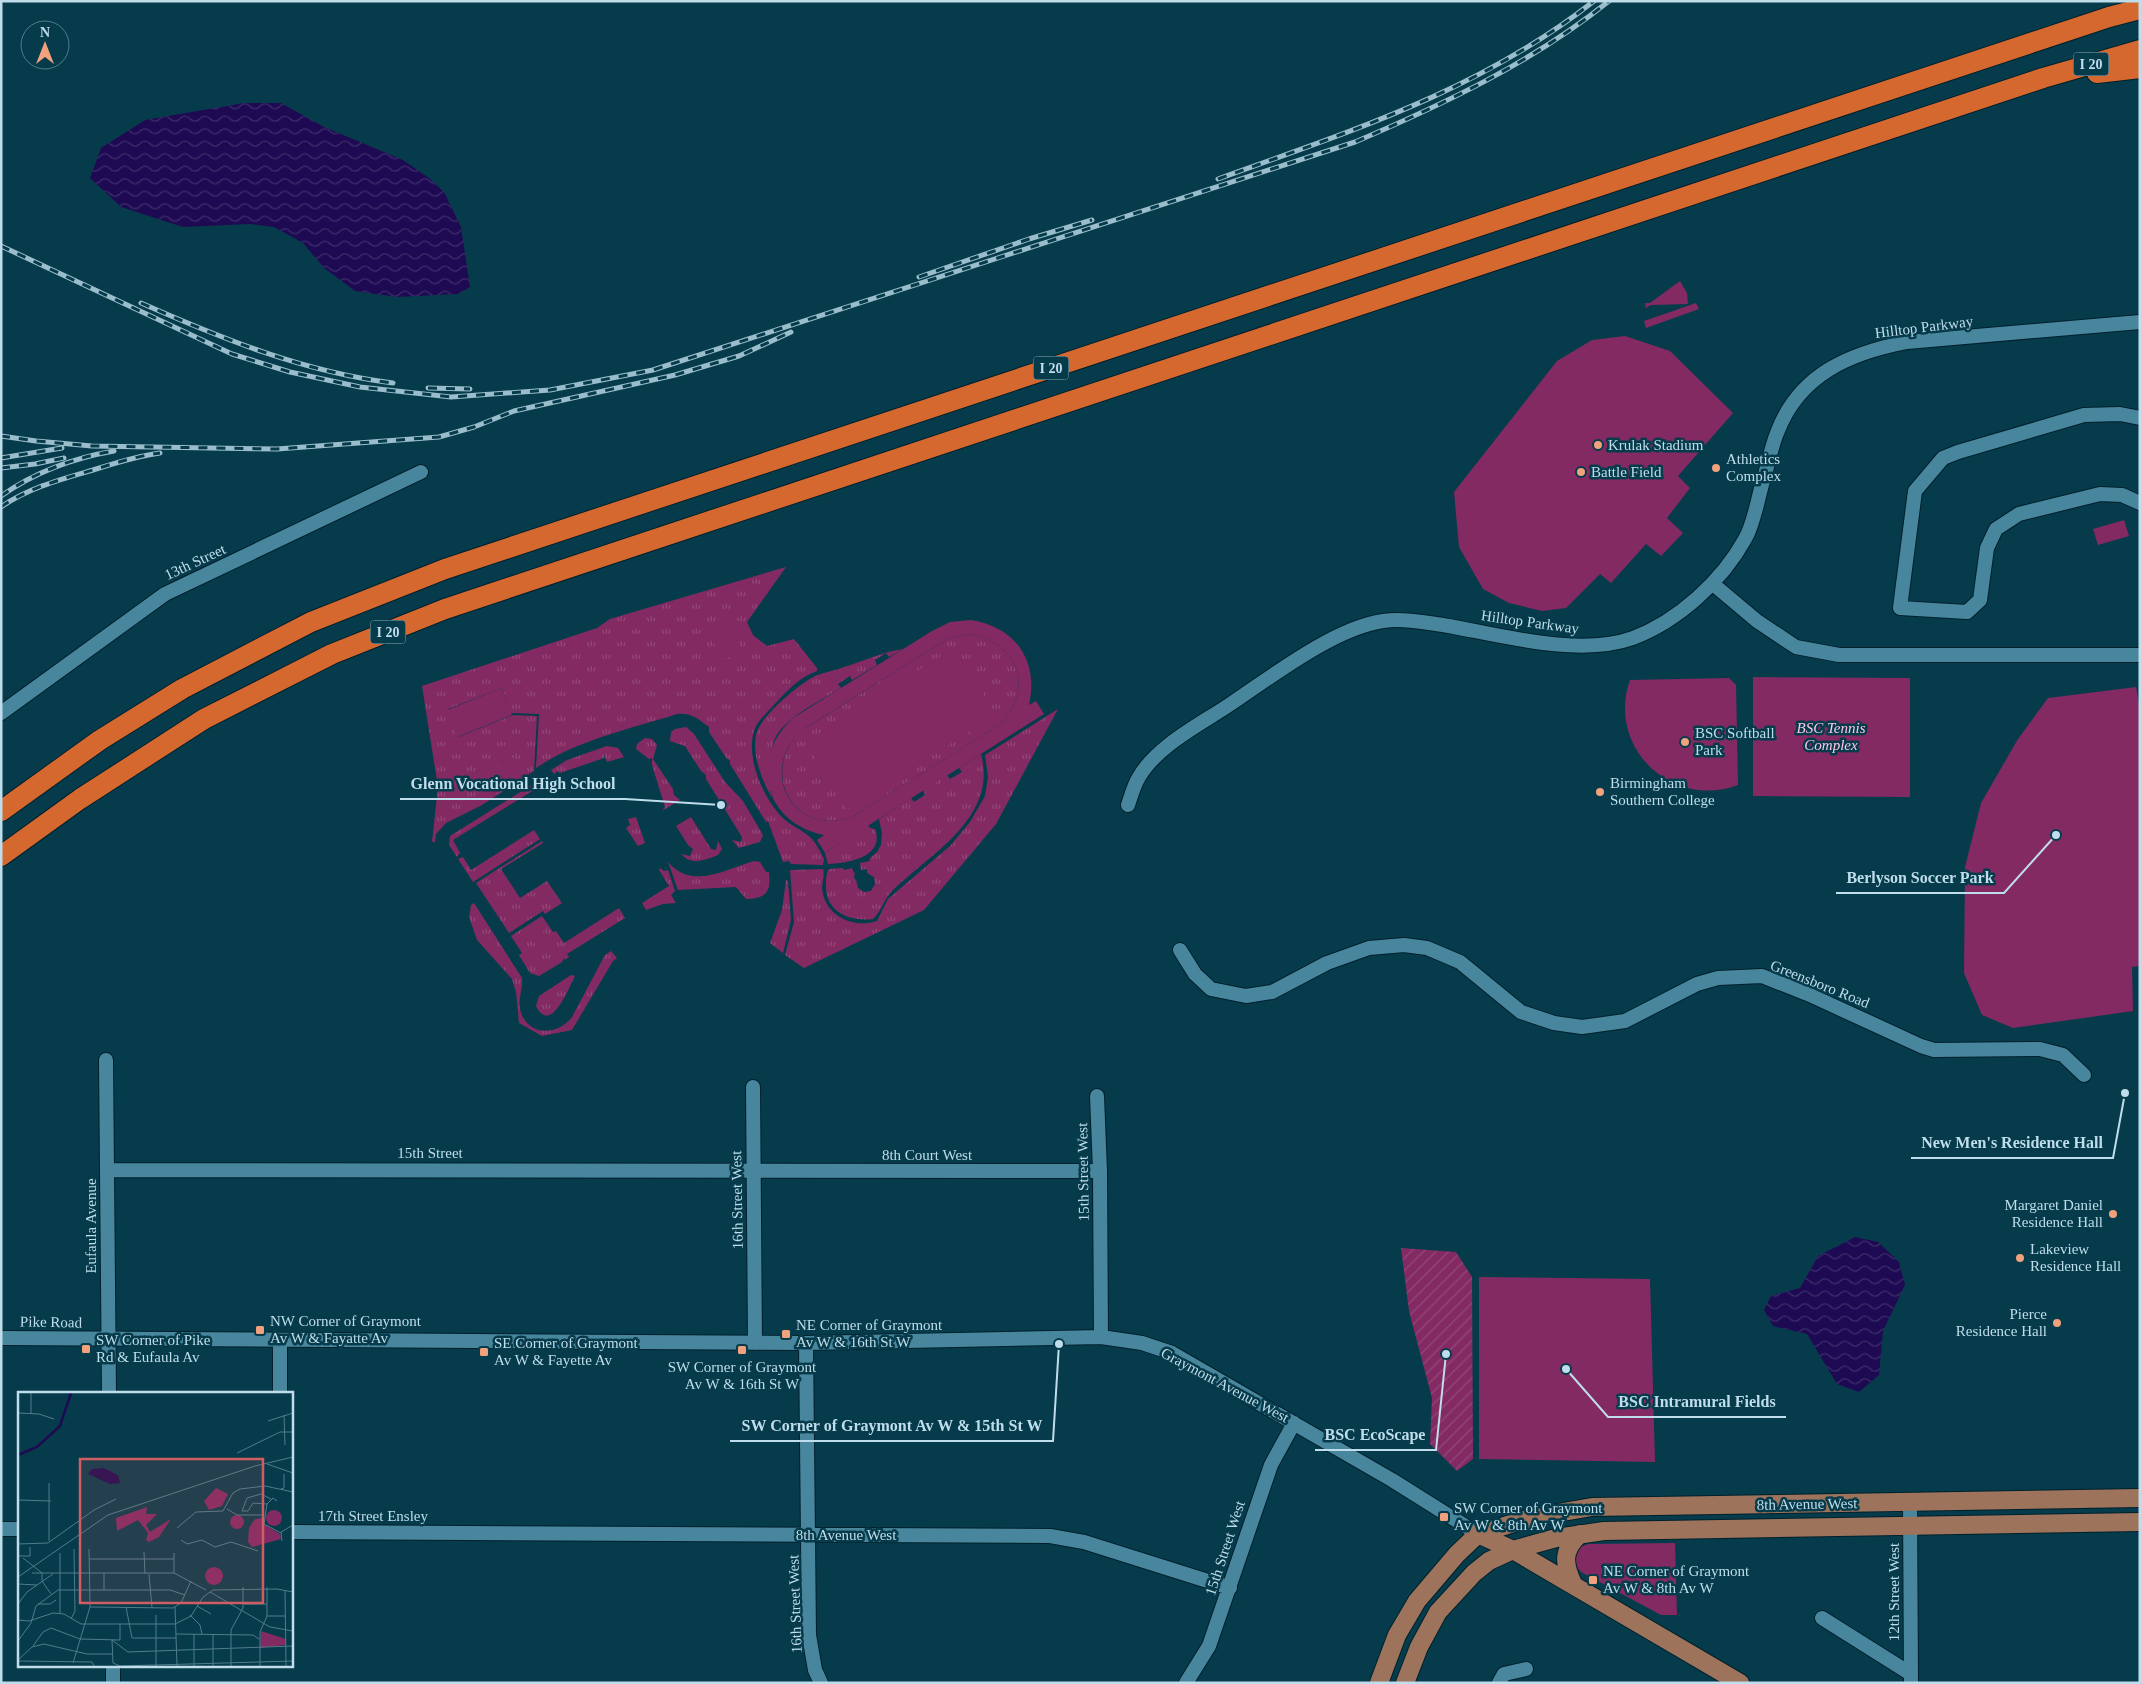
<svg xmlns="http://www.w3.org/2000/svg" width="2141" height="1684" font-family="'Times New Roman',serif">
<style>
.grass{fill:url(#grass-tufts)}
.park{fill:#832a62;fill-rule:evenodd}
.garden{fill:url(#garden-furrows)}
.water{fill:url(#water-waves)}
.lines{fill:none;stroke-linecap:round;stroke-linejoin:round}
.minor-casing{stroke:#00202c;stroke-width:16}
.major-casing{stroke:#00202c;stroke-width:20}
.highway-casing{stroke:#00202c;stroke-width:22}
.minor{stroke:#48869d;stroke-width:14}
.major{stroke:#9d745b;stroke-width:18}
.highway{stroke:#d5682f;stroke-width:20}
.rail-casing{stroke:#9abdcb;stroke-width:5}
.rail{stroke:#063b4c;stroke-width:3;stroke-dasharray:9;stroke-linecap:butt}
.poi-dot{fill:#f1a17c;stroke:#063b4c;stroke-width:2}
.labels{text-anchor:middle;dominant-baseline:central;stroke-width:5;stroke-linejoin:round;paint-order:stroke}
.shield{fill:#063b4c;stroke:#88acbb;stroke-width:1}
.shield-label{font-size:14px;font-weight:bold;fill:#bfddea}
.street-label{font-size:15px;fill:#bfddea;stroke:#063b4c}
.poi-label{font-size:15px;fill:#bfddea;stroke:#063b4c;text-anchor:start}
.park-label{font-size:15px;font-style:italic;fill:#fdc7e4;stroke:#063b4c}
.inset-river{fill:none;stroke:#1e0a52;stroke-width:2.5}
.inset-road{fill:none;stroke:#507c8b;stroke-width:1}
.view{fill:#cf5e62;fill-opacity:0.15;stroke:#cf5e62;stroke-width:2.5}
.inset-edge{fill:none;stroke:#bfddea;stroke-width:2.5}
.leader{fill:none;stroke:#bfddea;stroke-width:2}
.callout-dot{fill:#bfddea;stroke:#063b4c;stroke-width:2}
.callout-label{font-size:16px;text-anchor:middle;font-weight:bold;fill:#bfddea;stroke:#063b4c;stroke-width:5;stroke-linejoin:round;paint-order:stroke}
</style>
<defs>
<pattern id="grass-tufts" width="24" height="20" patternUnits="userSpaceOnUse" patternTransform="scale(1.25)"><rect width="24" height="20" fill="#832a62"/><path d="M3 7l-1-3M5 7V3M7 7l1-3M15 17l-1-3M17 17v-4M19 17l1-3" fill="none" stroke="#934879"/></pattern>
<pattern id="garden-furrows" width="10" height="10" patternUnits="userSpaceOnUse" patternTransform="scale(1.25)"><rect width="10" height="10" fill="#832a62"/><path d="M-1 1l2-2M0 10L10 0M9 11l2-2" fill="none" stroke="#934879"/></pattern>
<pattern id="water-waves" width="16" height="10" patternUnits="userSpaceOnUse" patternTransform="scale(1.25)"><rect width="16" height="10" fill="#1e0a52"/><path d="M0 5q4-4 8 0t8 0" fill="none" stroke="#3d2d6b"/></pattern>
</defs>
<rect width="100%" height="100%" fill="#063b4c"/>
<path class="grass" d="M786,567L747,622L753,635L767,646L794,639L817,668V671C799,677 785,693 772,707C765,714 757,722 754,731C746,758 762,794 779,814C788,825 800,828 810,837C816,843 820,851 824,859L823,865L791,864L789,861L783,862L768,821L766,822L730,764V760L727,759L709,732V727C699,720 692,712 677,714C630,729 577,740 536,768L539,714L511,713L502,688L448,709L458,737L513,715L537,716L534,771L482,805L446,823L436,834L435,842H432L438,787L422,686L597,628L610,619Z
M969,634C1018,642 1036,689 999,725L852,817C842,820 832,822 821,820C778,811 770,759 801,731L947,639Z
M903,649L889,657L886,653L875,660L877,665L852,680L850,676L838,684L841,688C822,700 781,719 774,741C769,754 771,778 770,792L772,798C762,780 752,756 756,735C760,716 798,685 815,676C824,672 835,671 844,667C864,661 882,652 903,649Z
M1058,709L996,824L924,910L804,968L785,955L794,922L790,870L823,869C825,875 822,882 822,888C824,916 854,929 877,921L888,899L950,846L970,822L985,796L988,777L985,755Z
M686,727L694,734L725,782L743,801L763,835L760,842L739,848L732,840L741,842L742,837L706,779V775L701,771L685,746L670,741L671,732L675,729Z
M645,738L652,739L657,745L653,759L673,789L674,795L680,800L662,811L665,807L652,765V758L649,759L636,749L637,744Z
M607,746L618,748L624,757L607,762L604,755V758L560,773L558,771L554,774L551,770L567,760Z
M981,754C998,818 931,853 892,891C884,899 881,912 873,919C850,922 825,912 826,885C826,879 826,874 829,869L843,868L844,870L852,868L854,873L855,872L854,878L856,880L858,888L864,892L871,891L875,884L874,877L867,873V869L861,870L860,863L870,861L869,859L877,852L881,845L882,833L879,819L911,798L914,802L925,795L923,790L947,775L950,779L962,772L959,768Z
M538,781L542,785L453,840L460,853L457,857L449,845L450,836Z
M636,817L645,843L638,846L626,828L630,825L628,819Z
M691,817L711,849L716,850L718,841L722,849L718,855C705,860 692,866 681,854L690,856L693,849L688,845L676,826Z
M868,825L870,828L875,829C885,857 849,863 828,864L825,853Z
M534,830L540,839L473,882L458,859L463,857L471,870Z
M542,841L543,843L501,869L520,898L547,881L562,903L545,914L543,911L509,933L476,883Z
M754,861L760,862L766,872H769C771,892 767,898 746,899L736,887L678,890L668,862C692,890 724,870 754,861Z
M660,868L664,871L668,870L675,891L671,895L676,903L663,904L646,910L642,903L669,886L659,870Z
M786,880L788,881L791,920L783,953L770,943L782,910Z
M474,903L522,978C523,988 518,999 520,1009C526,1036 557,1037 572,1017L605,955L611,951L617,958L613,961L572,1030L542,1036L519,1023L516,992L512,979L477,940L469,917L471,905Z
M619,908L625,918L567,954L569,957L565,960L564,958L562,962L539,976L530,973L519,955L522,953L511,936L542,916L553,932L556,931L564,943Z
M571,975L575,976C569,987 551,1036 536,1006L539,996Z"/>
<path class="park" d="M1680,281L1687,293L1688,304L1651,305L1646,308L1645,303H1650Z
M1696,303L1699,309L1646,328L1644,321Z
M1625,336L1670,351L1733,413L1678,476L1690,488L1667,518L1683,533L1661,556L1646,544L1611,583L1600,574L1566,608L1542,611L1509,603L1483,589L1459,547L1454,492L1557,361L1592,340Z
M2124,520L2129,536L2098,545L2093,529Z
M971,620C1016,627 1039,661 1029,705L1036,701L1044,714L825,853L817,840L824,835C764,823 748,759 793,718L932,631L950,622ZM969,634C1018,642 1036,689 999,725L852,817C842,820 832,822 821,820C774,810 769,752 807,727L947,639Z
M728,626L733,627L741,650L738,654L724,659C716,653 711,639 714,630Z
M954,648L996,715L847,809L805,742Z
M1753,677L1910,678V797L1753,796Z
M1729,678L1736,685L1738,785C1672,810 1606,747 1630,680Z
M2136,687L2140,709V966L2132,967L2133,1011L2013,1028L1982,1015L1964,973L1965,867L1981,803L2018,739L2048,698Z
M502,688L512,715L457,737L447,710Z
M506,756L512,757L516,760L514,770L516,774C507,781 493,795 480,791L477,786L470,788L465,785L464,778L489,764L495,768H500Z
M533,926H542L544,928L543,934L551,942L544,951L539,950L532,939L527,935Z
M1479,1277L1650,1279L1655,1462L1479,1459Z
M1675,1543L1677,1615H1661L1581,1572C1574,1565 1574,1557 1578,1548L1588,1544Z"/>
<path class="garden" d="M1401,1248L1456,1252L1472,1277L1473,1459L1457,1471L1430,1444L1432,1398L1409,1311Z"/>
<path class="water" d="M244,103H281L324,127L403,160L429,178L444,192L461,227L470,287L458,294L397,297L355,291L324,268L303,243L274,227L250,224L183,227L121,207L90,178L101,148L145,120Z
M1855,1237L1878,1242L1899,1262L1905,1285L1883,1331L1879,1375L1859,1392L1837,1384L1807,1334L1773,1326L1764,1310L1771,1296L1800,1288L1818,1256Z"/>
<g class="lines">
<defs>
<path id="minor" d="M2140,418L2120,414L2084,415L1958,452L1943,458L1915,491L1900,608L1967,612L1980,600L1987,548L1996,529L2019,514L2100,494L2122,495L2140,503
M1713,584L1757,621L1796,647L1839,655H2140
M1,713L165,594L421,472
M1128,805C1131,796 1134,785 1139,777C1157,746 1199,725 1229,705C1271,677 1334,628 1383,621C1405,618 1428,623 1449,626C1504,636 1580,657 1633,638C1678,621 1722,581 1745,539C1754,524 1758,498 1763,481C1768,465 1771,448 1777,433C1799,374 1850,353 1907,342L2140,322
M1180,950L1195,974L1211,989L1246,996L1272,992L1327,963L1369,948L1404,945L1427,948L1460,962L1521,1012L1554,1023L1582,1027L1625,1021L1697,984L1718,978L1762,976L1810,995L1921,1046L1934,1050L2040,1049L2063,1055L2084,1075
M106,1060L109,1393
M753,1087L755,1343
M1097,1096L1100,1171L1101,1337
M107,1170L1100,1171
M1,1338L806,1343L1101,1337L1142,1343L1172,1353L1392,1480L1478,1534
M280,1340V1393
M806,1343L809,1635L815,1670L821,1683
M1910,1502L1911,1683
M1,1529H19
M291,1532L1050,1536L1084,1542L1230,1588
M1822,1618L1911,1674
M113,1665V1683
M1186,1683L1209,1646L1271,1465L1294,1423
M1499,1683L1504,1674L1526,1669"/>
<path id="major" d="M1478,1534L1513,1550L1740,1683
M1574,1586C1564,1565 1561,1551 1580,1534
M1379,1683L1397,1635L1417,1601L1457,1554L1478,1534L1534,1517L1592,1507L2140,1498
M1405,1683L1419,1647L1438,1612L1474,1573L1489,1561L1513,1550L1556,1538L1604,1531L2140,1522"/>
<path id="highway" d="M2097,73L2140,68
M1,811L100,740L182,689L311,622L445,569L2109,17L2140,9
M1,856L80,799L204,719L332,654L445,609L2043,78L2140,50"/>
</defs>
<use href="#minor" class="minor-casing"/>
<use href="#major" class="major-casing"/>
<use href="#highway" class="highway-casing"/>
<use href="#minor" class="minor"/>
<use href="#major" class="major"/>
<use href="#highway" class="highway"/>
<defs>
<path id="rail" d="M1218,179C1351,131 1481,90 1594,1
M1,246L232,354L290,372L360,387L451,397L550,390L653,370L1355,142C1444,104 1533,62 1609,1
M919,277L1029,239L1092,220
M141,303C223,339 304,372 393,383
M428,388L470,389
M1,436L36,441L92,446L277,449L439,437L474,427L514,411L675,375L739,356L791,332
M1,458L62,448
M1,468L35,464L64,458
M1,496C35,472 73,458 114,451
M1,507C28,488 62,479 93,470C115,463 137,456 160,453"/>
</defs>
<use href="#rail" class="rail-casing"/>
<use href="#rail" class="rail"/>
</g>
<g class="poi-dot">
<circle cx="1598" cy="445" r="5"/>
<circle cx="1716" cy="468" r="5"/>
<circle cx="1581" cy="472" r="5"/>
<circle cx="1685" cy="742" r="5"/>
<circle cx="1600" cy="792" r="5"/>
<circle cx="2113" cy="1214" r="5"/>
<circle cx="2020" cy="1258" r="5"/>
<circle cx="2057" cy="1323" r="5"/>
<rect x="255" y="1325" width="10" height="10" rx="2.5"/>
<rect x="781" y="1329" width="10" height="10" rx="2.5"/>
<rect x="81" y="1344" width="10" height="10" rx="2.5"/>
<rect x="737" y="1345" width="10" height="10" rx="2.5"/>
<rect x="479" y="1347" width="10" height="10" rx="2.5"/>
<rect x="1439" y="1512" width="10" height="10" rx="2.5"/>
<rect x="1588" y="1575" width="10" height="10" rx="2.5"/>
</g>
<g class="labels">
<g class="shield">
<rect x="2073.5" y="52.5" width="35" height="23" rx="4"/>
<rect x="1033.5" y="356.5" width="35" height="23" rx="4"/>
<rect x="370.5" y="620.5" width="35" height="23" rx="4"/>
</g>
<g class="shield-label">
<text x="2091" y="64">I 20</text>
<text x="1051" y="368">I 20</text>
<text x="388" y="632">I 20</text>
</g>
<g class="street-label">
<text transform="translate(1924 327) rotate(-7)">Hilltop Parkway</text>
<text transform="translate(195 562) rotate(-25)">13th Street</text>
<text transform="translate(1530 622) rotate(8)">Hilltop Parkway</text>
<text transform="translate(1820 984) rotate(22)">Greensboro Road</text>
<text x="430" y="1153">15th Street</text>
<text x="927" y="1155">8th Court West</text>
<text transform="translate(1083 1172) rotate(-91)">15th Street West</text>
<text transform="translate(737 1200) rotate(-91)">16th Street West</text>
<text transform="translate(91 1226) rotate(-90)">Eufaula Avenue</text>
<text transform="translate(51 1322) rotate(1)">Pike Road</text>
<text transform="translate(1225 1385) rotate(28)">Graymont Avenue West</text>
<text transform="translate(1807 1504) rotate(-1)">8th Avenue West</text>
<text x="373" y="1516">17th Street Ensley</text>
<text x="846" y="1535">8th Avenue West</text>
<text transform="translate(1225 1548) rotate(-72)">15th Street West</text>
<text transform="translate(1894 1592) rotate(-90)">12th Street West</text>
<text transform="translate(795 1604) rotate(-92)">16th Street West</text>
</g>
<g class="poi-label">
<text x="1608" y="445">Krulak Stadium</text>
<text x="1726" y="459">Athletics<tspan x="1726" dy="17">Complex</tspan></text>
<text x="1591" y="472">Battle Field</text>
<text x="1695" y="733">BSC Softball<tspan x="1695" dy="17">Park</tspan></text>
<text x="1610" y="783">Birmingham<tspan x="1610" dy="17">Southern College</tspan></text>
<text x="2103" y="1205" text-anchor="end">Margaret Daniel<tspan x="2103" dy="17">Residence Hall</tspan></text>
<text x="2030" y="1249">Lakeview<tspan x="2030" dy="17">Residence Hall</tspan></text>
<text x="2047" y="1314" text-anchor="end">Pierce<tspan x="2047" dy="17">Residence Hall</tspan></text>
<text x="270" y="1321">NW Corner of Graymont<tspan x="270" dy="17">Av W &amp; Fayatte Av</tspan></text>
<text x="796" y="1325">NE Corner of Graymont<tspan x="796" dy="17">Av W &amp; 16th St W</tspan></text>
<text x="96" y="1340">SW Corner of Pike<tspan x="96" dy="17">Rd &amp; Eufaula Av</tspan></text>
<text x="494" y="1343">SE Corner of Graymont<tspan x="494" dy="17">Av W &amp; Fayette Av</tspan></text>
<text x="742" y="1367" text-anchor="middle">SW Corner of Graymont<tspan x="742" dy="17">Av W &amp; 16th St W</tspan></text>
<text x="1454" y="1508">SW Corner of Graymont<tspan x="1454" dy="17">Av W &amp; 8th Av W</tspan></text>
<text x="1603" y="1571">NE Corner of Graymont<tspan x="1603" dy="17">Av W &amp; 8th Av W</tspan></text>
</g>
<g class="park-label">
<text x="1831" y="728">BSC Tennis<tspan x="1831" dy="17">Complex</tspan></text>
</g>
</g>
<g transform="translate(18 1392)">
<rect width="275" height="275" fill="#063b4c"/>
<path d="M129,115L128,122H139L128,133L132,140L153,127L141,145L131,150L128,148L130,141L120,128L99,139L98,126Z" fill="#832a62"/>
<path d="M198,96L210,102L204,114L191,118L186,109ZM248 126a8 8 0 1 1 16 0a8 8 0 1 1-16 0ZM212 130a7 7 0 1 1 14 0a7 7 0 1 1-14 0ZM245,126L246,132L262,142L263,147L234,155L230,150L231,136L237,127ZM187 184a9 9 0 1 1 18 0a9 9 0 1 1-18 0Z" fill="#832a62"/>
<path d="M243,239L268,247V253L242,256Z" fill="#832a62"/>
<path d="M86,76L100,83L102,91L92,92L70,82L74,77Z" fill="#1e0a52"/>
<path class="inset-river" d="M0,63L19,55L42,34L53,1"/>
<path class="inset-road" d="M0,21L21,22L36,27M13,22V1M266,23L267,53M250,29L275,21M219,61L262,40H275M249,72L275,81M263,97L266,96V82M0,108L33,109M259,109L255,106L249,112L246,132L263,141M249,112L235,111L230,119H224L229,106L243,102L253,107M209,117L219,123H246M159,136L178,120L205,119L215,101L222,97L247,94L275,100M163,148L169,152L184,148L197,155L213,150L240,159M31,149V91M264,149L263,140L275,133M0,152L30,151L76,118L98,107M126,160L127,182M42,161V221M156,161V181M0,164H12V155M5,166L24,181V189L33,202M71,167H156M14,181H156L188,198M86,181V198M131,182L134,216M0,185L90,123L237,74L275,65M0,192L19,193M267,199L268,274M192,200L252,235L275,239M0,212L9,200L35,182M20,212H32L38,208M226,212H249M179,214L193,222M72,215L155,216L163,211L173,189M108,215L114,246H158M157,215L159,274M172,223L182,233L184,242M249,224H268M53,227L57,219L56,157M0,228L11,229L35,221L46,222L63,232H157L173,224L185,205L195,198L259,197L275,200M102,232V248M158,242L235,243L241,247M176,242V274M195,242V274M94,248L95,271L102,274L275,269M94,248L110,260L275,254M0,249L13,231L18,214L40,198H152L167,203M15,254L25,240L33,236L62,247L102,248M0,268L14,255L26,252L69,262H94M1,269L74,270L76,274M55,271L72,215L71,157M138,274V223M213,274V238L225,216V195M242,274V240L249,224V195"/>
<path class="view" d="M62,67H245V211H62Z"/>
<rect width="275" height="275" class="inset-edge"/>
</g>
<path class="leader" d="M721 805L625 799H400M2056 835L2004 893H1836M2125 1093L2113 1158H1911M1566 1369L1608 1417H1786M1059 1344L1053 1441H730M1446 1354L1436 1450H1315"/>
<g class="callout-dot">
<circle cx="721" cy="805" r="5"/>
<circle cx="2056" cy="835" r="5"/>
<circle cx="2125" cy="1093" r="5"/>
<circle cx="1566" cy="1369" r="5"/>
<circle cx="1059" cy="1344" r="5"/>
<circle cx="1446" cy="1354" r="5"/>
</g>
<g class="callout-label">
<text x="513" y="789">Glenn Vocational High School</text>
<text x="1920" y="883">Berlyson Soccer Park</text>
<text x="2012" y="1148">New Men's Residence Hall</text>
<text x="1697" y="1407">BSC Intramural Fields</text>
<text x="892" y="1431">SW Corner of Graymont Av W &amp; 15th St W</text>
<text x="1375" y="1440">BSC EcoScape</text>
</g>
<rect width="2141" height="1684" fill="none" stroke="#bfddea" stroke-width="5"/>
<g transform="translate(45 45)"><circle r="24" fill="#063b4c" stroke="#507c8b"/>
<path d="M0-4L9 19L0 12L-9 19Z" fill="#f1a17c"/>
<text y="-8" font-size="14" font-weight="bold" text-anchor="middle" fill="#bfddea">N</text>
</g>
</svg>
